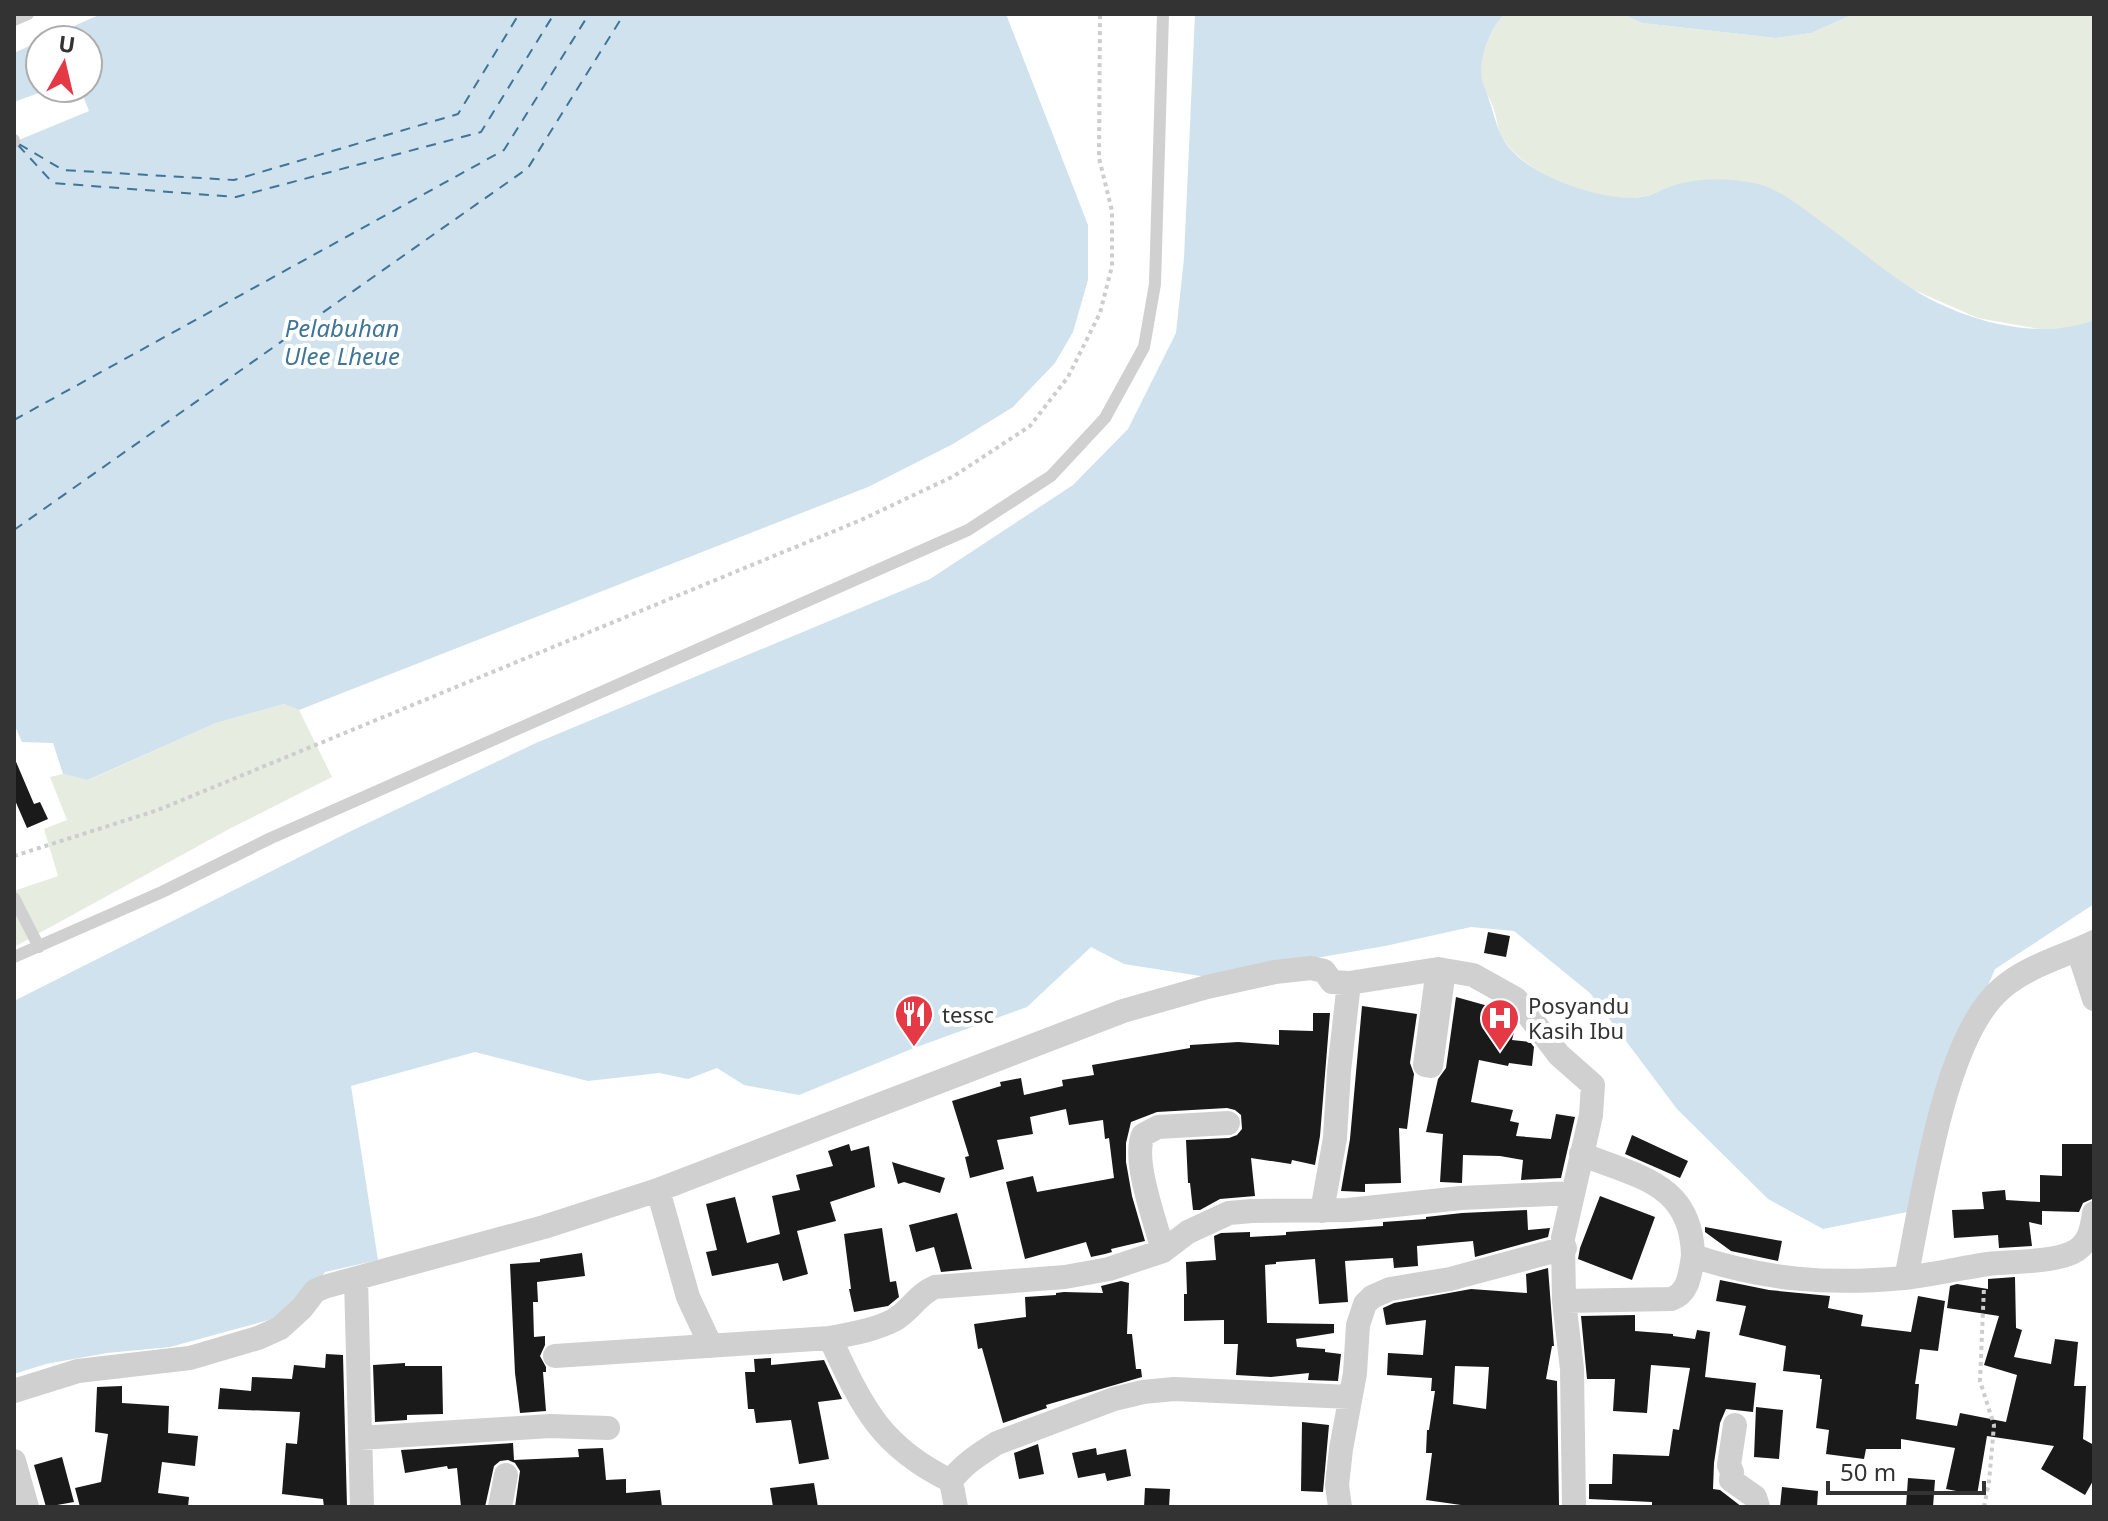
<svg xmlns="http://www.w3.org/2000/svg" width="2108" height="1521" font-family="'Noto Sans',sans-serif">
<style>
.green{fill:#e6ecdf}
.water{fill:#cfe2ee}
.pier{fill:#fff}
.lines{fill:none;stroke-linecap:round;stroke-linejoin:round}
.ferry{stroke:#3f7597;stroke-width:2;stroke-dasharray:10 8;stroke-linecap:butt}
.building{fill:#1a1a1a;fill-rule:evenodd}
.path{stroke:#cdcdcd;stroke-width:4;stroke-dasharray:4 4;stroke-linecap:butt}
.service{stroke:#d0d0d0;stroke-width:12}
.minor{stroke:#d0d0d0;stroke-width:24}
.labels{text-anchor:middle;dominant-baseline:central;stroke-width:8;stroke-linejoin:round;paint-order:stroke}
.poi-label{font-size:22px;fill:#333;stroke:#fff;text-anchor:start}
.water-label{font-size:24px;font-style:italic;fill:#3f7597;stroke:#fff}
</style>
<rect width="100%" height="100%" fill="#fff"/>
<path class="green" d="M1505,14H1623L1642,23L1776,38L1811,33L1854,14H2094V320L2074,328L2040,329L1978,318L1675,185C1664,189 1652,196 1640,197C1598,202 1528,177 1503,139C1497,130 1497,115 1492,104C1489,97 1484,89 1482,82C1477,64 1491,25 1505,14Z
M284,704L299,710L332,777L231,828L14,947V891L58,876L44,829L67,820L50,777L63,774L89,780L216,723Z"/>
<path class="water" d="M101,14H1006L1088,225V280L1073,332L1055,363L1013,407L953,444L868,487L299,710L284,704L216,723L88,780L63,774L53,743L22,742L14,724V53L40,41V88H88V40H43Z
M1195,14H1505C1490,26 1475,68 1484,86C1491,102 1495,123 1502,137C1521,175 1602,202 1641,197C1653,196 1664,188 1675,185C1700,177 1740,178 1765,186C1789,195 1811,215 1831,229C1860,250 1889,275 1919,293C1968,322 2040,341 2094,320V904L1995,969L1941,1095L1917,1210L1823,1229L1768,1199L1677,1109L1590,993L1514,931L1471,927L1385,946L1207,977L1124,964L1091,947L1027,1007L914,1048L799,1095L744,1085L717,1068L688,1079L659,1073L588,1081L475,1052L351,1086L378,1260L325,1272L302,1305L272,1319L170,1347L107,1353L46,1364L14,1374V1001L347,833L536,743L930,579L1073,485L1128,429L1176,333L1184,258Z
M1623,14H1854L1811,33L1776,38L1642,23Z"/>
<path class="pier" d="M52,88H80L89,111L14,142V102Z"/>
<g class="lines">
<path class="ferry" d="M19,144L63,170L234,180L458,114L519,14
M18,145L53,183L236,197L481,132L554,14
M14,420L504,150L589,14
M14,530L528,168L624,14"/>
</g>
<path class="building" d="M14,757L34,804L40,802L48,819L27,828L14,798Z
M1488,932L1510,936L1506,957L1484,953Z
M1456,997L1506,1011L1516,1024L1512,1040L1530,1042L1534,1047L1532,1066L1509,1063L1508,1066L1479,1060L1471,1102L1513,1110L1510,1121L1519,1123L1516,1136L1551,1139L1556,1114L1575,1117L1561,1178L1521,1180L1523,1160L1500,1156L1463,1155L1462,1183L1440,1182L1443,1134L1426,1132L1438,1079L1446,1068Z
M1362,1006L1417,1014L1410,1063L1414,1074L1407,1129L1399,1128L1401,1183L1365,1184V1192L1341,1191L1350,1139Z
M1313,1013H1330L1320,1136L1315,1165L1292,1160L1291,1164L1251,1158L1255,1196L1220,1199L1200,1210H1193L1190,1183H1188L1186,1140L1229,1138L1237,1135L1242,1129L1241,1115L1235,1110L1227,1108L1157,1112L1131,1122L1126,1143V1162L1132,1196L1145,1241L1111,1249L1112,1252L1105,1254L1091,1257L1086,1242L1025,1259L1006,1182L1033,1176L1037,1192L1114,1178L1109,1138L1105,1139L1103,1120L1069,1125L1066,1109L1030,1117L1033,1134L997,1140L1004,1169L970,1178L965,1157L969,1156L952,1101L1001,1086L1000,1082L1021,1078L1024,1095L1063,1086L1062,1080L1094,1075L1092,1065L1190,1048V1045L1238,1042L1279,1045V1030L1313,1031Z
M1632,1135L1688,1161L1680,1178L1625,1154Z
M849,1144L851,1151L869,1146L875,1187L830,1202L836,1221L797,1231L808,1274L783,1281L778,1263L712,1276L706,1252L717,1250L706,1204L735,1197L747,1243L780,1234L772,1196L800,1190L796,1175L833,1166L828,1151Z
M2062,1144H2093L2092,1199L2083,1203L2079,1212L2042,1211V1225L2029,1222L2032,1246L1999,1248L1998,1235L1954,1238L1952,1210L1984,1209L1982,1192L2005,1190L2006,1200L2040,1202V1175L2062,1176Z
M892,1162L945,1178L940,1193L904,1182L898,1184Z
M1600,1196L1655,1217L1632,1280L1578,1259L1580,1248Z
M1527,1210L1528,1230L1550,1228L1548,1237L1475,1257L1473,1241L1417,1246L1418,1266L1394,1268L1393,1258L1345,1261L1348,1302L1319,1304L1315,1259L1276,1262V1264L1265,1265L1267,1323L1334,1324V1333L1296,1339L1297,1347L1325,1349V1352L1341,1354L1338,1381L1308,1380L1309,1373L1271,1377L1236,1375L1238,1344H1224V1320L1184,1321V1294H1187L1186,1262L1216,1260L1214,1236L1221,1233L1250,1232V1237L1286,1235V1232L1383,1226V1222L1426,1219V1217L1462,1213Z
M957,1213L972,1269L941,1272L934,1247L916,1252L909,1225Z
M1705,1227L1782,1241L1778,1261L1731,1251L1705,1232Z
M882,1228L890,1282L896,1281L899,1297L888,1306L854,1312L849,1289H851L844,1234Z
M582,1253L585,1276L537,1282L538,1302H533L534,1337L545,1336V1345L540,1356L546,1367V1372H543L546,1411L520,1413L515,1373L510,1264L540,1262V1259Z
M1548,1268L1554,1346H1552L1546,1379L1557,1381L1559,1505L1475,1507L1426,1500L1432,1453H1426L1427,1430H1429L1435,1391H1431L1432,1378L1387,1375L1388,1353L1423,1355L1426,1320L1386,1325L1383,1308L1394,1303L1471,1289L1527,1293L1526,1274ZM1455,1366L1489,1367L1486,1409L1453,1404Z
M2015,1277L2016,1328L2022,1330L2014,1357L2051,1364L2055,1339L2078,1342L2074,1386H2086L2083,1439L2094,1445V1479L2085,1495L2041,1469L2054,1446L1987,1436L1977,1495L1946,1489L1955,1448L1901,1439V1449H1866L1864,1459L1826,1454L1829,1430L1816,1428L1822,1379H1820V1375L1783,1371L1786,1346L1739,1335L1746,1306L1716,1301L1720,1280L1769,1290L1830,1296L1828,1308L1863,1315L1861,1326L1911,1332L1918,1296L1945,1301L1938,1351L1920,1349L1915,1384H1919L1916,1419L1957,1426L1960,1413L2006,1422L2017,1375L1984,1365L1999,1316L1947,1308L1950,1286L1957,1284L1988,1289V1279Z
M1121,1281L1129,1283L1127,1334H1132L1136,1369H1141L1142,1377L1046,1405L1047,1408L1003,1423L982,1348L978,1349L974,1324L1026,1317L1025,1297L1056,1295V1293L1064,1292L1103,1293L1101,1286Z
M1635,1315V1331L1673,1334V1336L1695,1339L1697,1330L1710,1332L1705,1377L1756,1383L1753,1412L1726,1409L1720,1423L1714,1463L1713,1489L1720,1490L1742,1507H1652V1502L1589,1499V1484H1612L1613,1454L1669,1456L1673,1429L1679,1430L1690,1368L1651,1365L1647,1413L1613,1411L1615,1379H1587L1581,1316Z
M326,1354L343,1355L347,1507H324L323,1499L282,1494L286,1443L297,1444L300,1412L218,1409L220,1388L251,1391L252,1377L292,1379L294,1365L325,1368Z
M771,1358V1365L824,1360L842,1399L818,1402L829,1459L799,1464L791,1420L756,1423L754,1409H748L745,1372H755L754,1359Z
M405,1363V1366H442L443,1414L407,1415V1420L375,1422L373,1365Z
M122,1386V1403L169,1406L168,1433L198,1436L195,1466L162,1462L158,1493L189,1497L188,1507H80L75,1488L101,1482L108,1434L95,1432L97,1387Z
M1756,1407L1783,1410L1779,1459L1754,1457Z
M1302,1422L1329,1425L1323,1492L1301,1491Z
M513,1443L514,1460L579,1457L578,1449L603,1448L606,1480L626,1479V1493L660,1490L662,1507H586V1505L515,1507L520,1471L515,1463L508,1460L500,1461L494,1466L485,1507H461L457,1468L448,1469L447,1466L405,1473L401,1450Z
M1038,1444L1044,1474L1019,1479L1014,1453Z
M1096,1448L1097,1455L1126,1449L1131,1476L1107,1481L1105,1473L1078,1478L1072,1453Z
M62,1457L74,1502L46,1507L34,1465Z
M1908,1478L1935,1480L1933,1507H1906Z
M814,1483L818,1507H773L770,1488Z
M1782,1487L1818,1491L1817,1507H1780Z
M1145,1488L1170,1489L1169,1507H1144Z"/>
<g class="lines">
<path class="path" d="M14,856L158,810L861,520L954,476L1030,426L1068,377L1100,313L1112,266V211L1099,158L1100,14
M1984,1507L1989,1482L1994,1425L1980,1381L1984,1287"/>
<path class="service" d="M14,20L28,14
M14,140V142
M14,898L39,947
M14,957L162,892L271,838L968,530L1051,476L1105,418L1144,347L1155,284L1163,14"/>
<path class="minor" d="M2078,950L2094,999
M1438,969L1444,970L1431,1066L1425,1065Z
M1581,1154C1638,1177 1692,1183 1693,1256C1765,1280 1828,1285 1904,1278C1932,1275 1960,1268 1988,1264C2013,1261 2057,1263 2077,1250C2090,1241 2092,1227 2094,1213
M658,1190L688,1297L711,1346
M1322,1211L1335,1138L1339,1071L1349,983
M1163,1251C1156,1223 1132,1161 1143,1135L1158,1127L1228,1123
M1906,1278C1922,1203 1943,1038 2001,989C2027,966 2063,957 2094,942
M356,1279L362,1507
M1564,1301L1671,1299C1689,1293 1690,1274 1693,1256
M830,1338C862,1406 879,1446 951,1481
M555,1356L830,1338C851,1334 875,1330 894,1320C910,1311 918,1294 935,1287L1065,1277L1109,1269L1163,1251L1188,1232L1229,1213L1252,1211L1348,1210L1461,1198L1572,1193
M14,1391L78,1371L190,1358L258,1338L280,1328L302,1308L315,1291L324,1287L544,1227L658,1190L1123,1011L1207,987L1275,972L1311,968L1324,971L1332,982L1349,983L1438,969L1473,975L1516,999L1559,1055L1593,1085L1591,1115L1563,1238L1564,1301L1572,1369L1574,1507
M1735,1425L1729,1465L1732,1472L1731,1480L1755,1497L1758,1507
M360,1438L550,1426L608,1428
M14,1461L27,1507
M500,1507L506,1475
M956,1507L951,1481C963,1464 980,1454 997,1443L1114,1399L1143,1392L1174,1389L1350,1397
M1340,1507L1337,1485L1341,1449L1355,1373L1358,1325L1365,1304L1372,1297L1390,1289L1450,1279L1565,1248"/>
</g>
<defs>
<symbol id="restaurant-pin" viewBox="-11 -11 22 30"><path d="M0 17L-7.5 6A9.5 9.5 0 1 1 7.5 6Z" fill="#e63946" stroke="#fff"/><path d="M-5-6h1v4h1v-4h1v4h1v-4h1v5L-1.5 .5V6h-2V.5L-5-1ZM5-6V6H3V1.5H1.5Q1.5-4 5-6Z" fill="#fff"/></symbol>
<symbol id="hospital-pin" viewBox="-11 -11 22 30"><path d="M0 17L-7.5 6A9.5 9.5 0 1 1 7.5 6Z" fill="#e63946" stroke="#fff"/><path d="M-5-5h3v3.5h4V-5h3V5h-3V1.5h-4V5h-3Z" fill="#fff"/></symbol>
</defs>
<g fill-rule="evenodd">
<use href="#restaurant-pin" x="892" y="992" width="44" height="60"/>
<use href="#hospital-pin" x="1478" y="996" width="44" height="60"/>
</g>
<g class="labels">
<g class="poi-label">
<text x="1528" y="1005">Posyandu<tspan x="1528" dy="25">Kasih Ibu</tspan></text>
<text x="942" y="1014">tessc</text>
</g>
<g class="water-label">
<text x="342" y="327">Pelabuhan<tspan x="342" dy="28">Ulee Lheue</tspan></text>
</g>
</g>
<rect width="2108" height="1521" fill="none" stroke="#333333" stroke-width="32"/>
<g transform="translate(64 64) rotate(8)"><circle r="38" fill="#ffffff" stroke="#adadad" stroke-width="2"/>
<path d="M0-6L14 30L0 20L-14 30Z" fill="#e63946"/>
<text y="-12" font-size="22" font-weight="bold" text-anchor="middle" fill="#333333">U</text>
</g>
<path d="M1828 1481v12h156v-12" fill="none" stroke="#333333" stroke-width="4"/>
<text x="1840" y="1481" font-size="24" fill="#333333" stroke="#ffffff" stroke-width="6" paint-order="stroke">50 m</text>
</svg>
